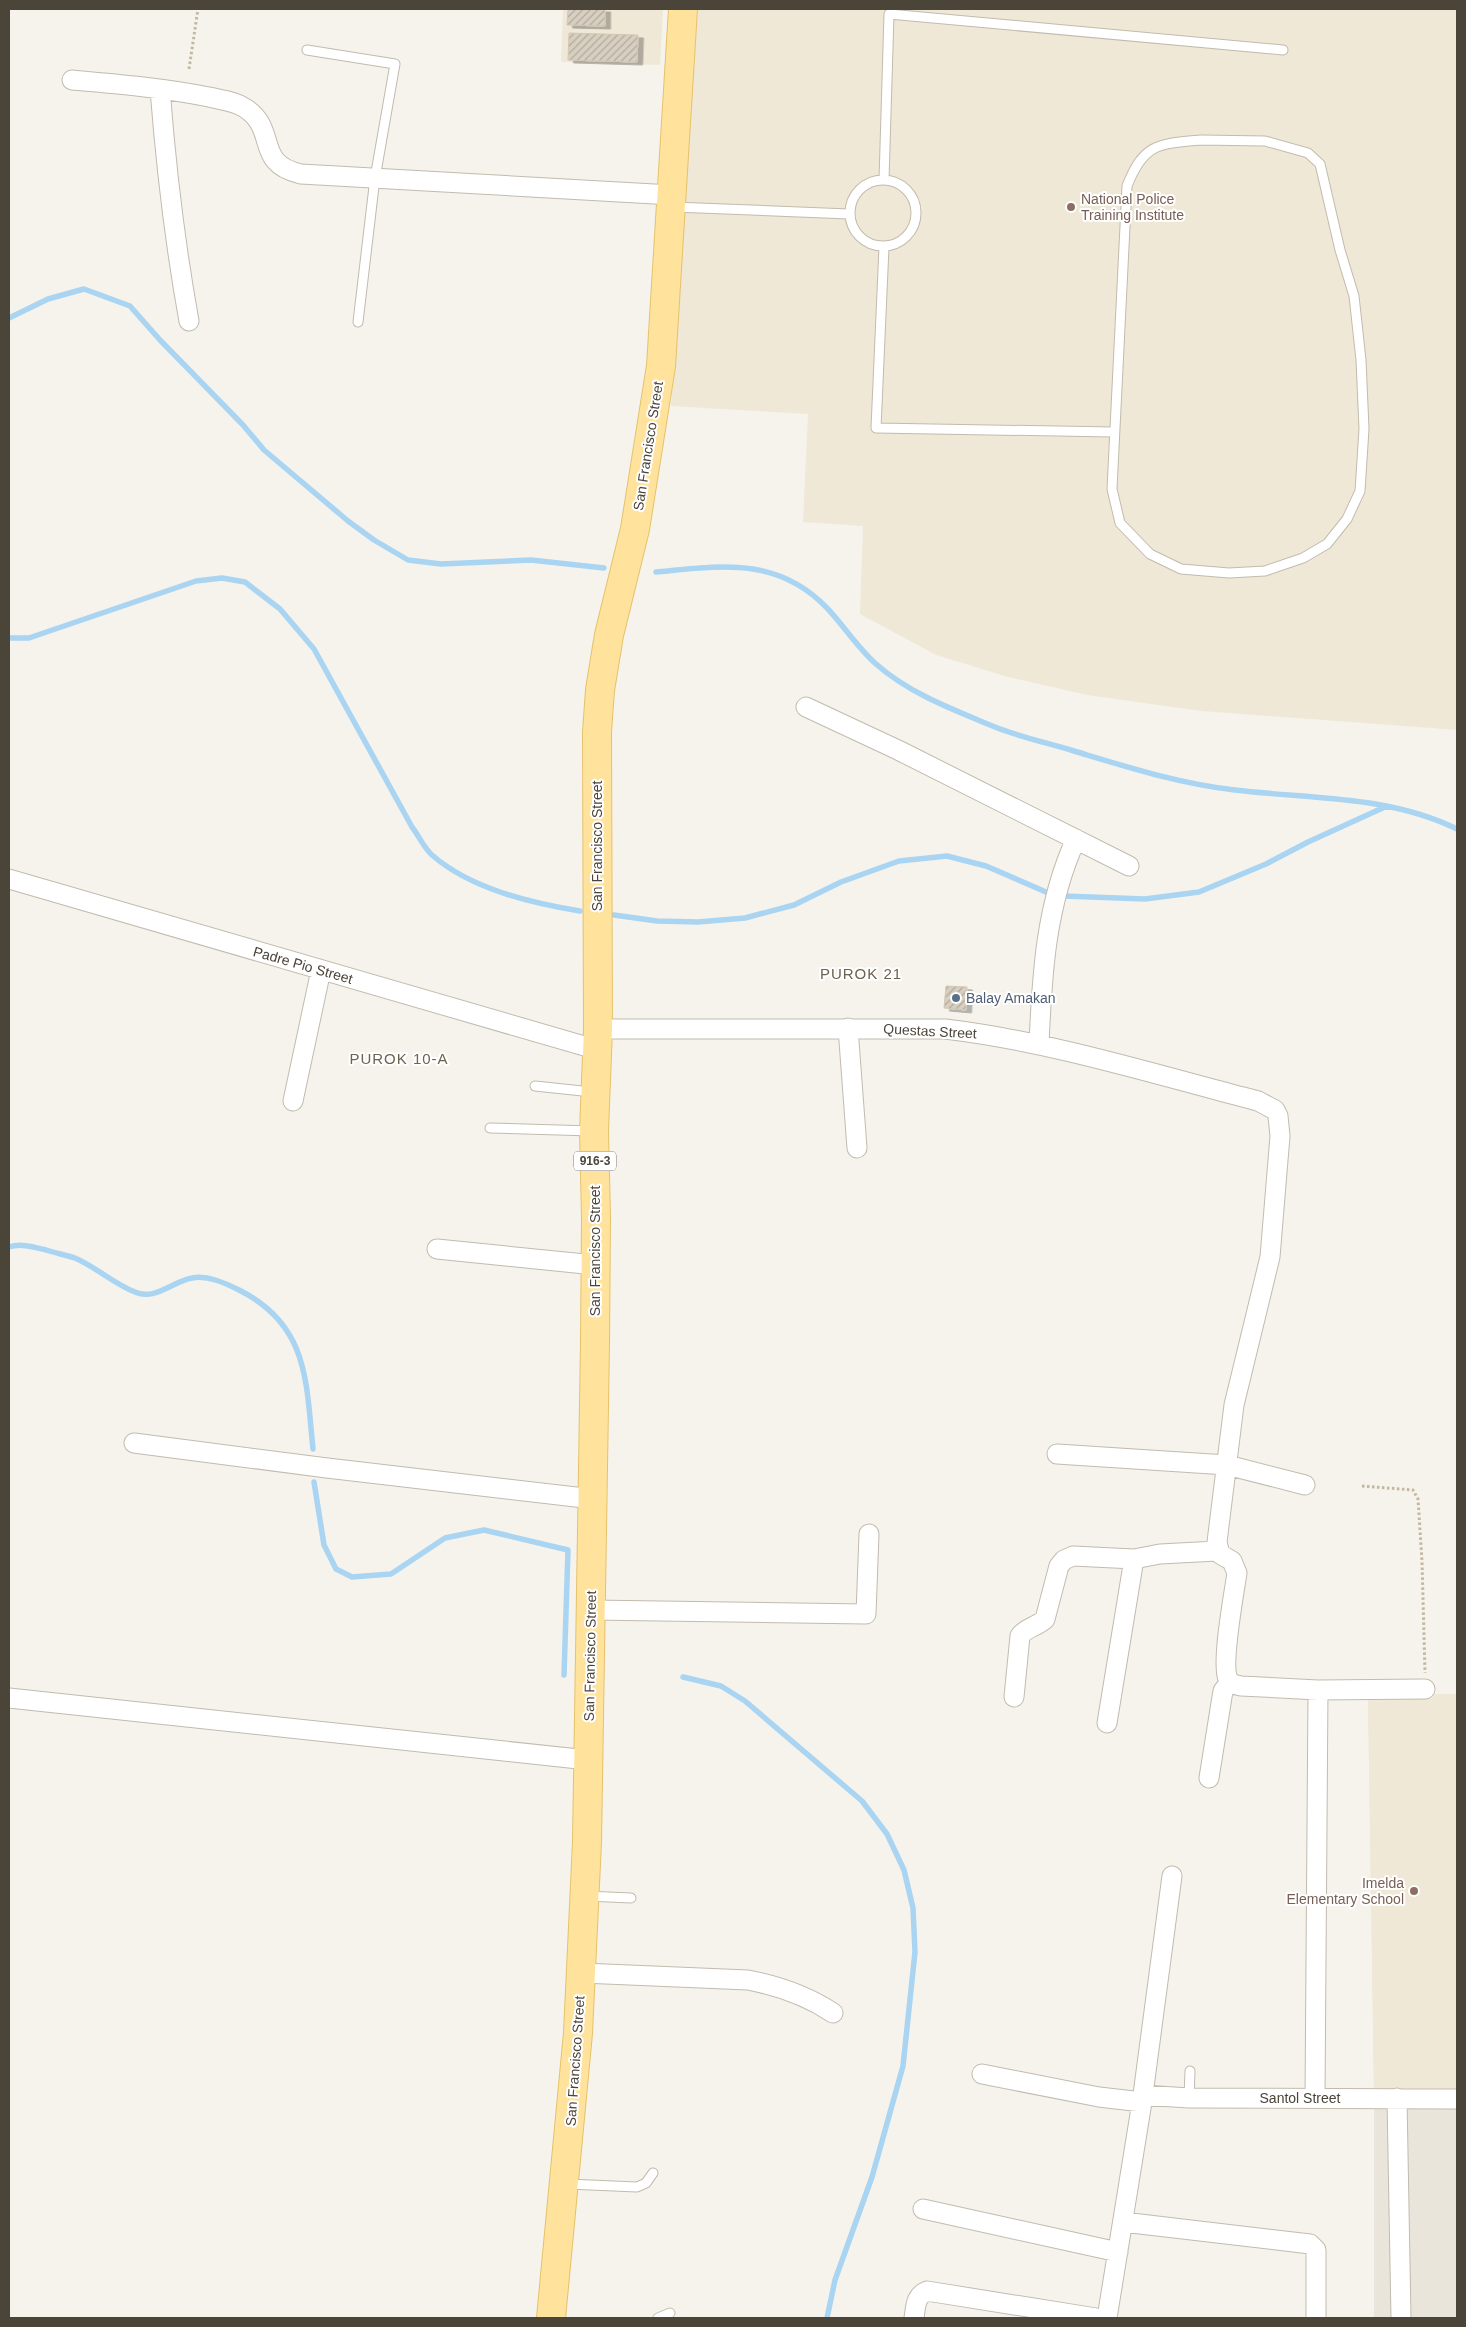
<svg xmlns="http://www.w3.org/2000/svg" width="1466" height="2327" font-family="Helvetica,sans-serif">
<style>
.residential{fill:#eae5da}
.education{fill:#efe8d6}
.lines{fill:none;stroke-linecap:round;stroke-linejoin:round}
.stream{stroke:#a9d4f2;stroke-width:5.5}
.building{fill:url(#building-hatch);stroke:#d3c7b4;filter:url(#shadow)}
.service-casing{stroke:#c2bbae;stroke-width:11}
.minor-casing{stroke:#c2bbae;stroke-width:21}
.primary-casing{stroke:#e6c16a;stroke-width:30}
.path{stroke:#c4b79f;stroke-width:3;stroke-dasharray:2.5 2.5;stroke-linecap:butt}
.service{stroke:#fff;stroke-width:9}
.minor{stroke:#fff;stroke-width:19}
.primary{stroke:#ffe39c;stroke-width:28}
.education-dot{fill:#8d6e63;stroke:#fff;stroke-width:2}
.service-dot{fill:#5c6f8a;stroke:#fff;stroke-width:2}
.labels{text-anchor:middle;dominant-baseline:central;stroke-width:4;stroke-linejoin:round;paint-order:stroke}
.shield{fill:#fff;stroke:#817c74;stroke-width:1}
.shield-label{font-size:12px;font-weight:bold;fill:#4b4439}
.education-label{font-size:14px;fill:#785e54;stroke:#fff;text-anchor:start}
.street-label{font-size:14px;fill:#4b4439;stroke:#fff}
.service-label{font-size:14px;fill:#4e5e75;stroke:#fff;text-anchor:start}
.neighbourhood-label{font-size:15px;letter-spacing:1px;fill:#6e6250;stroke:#fff}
</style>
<defs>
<pattern id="building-hatch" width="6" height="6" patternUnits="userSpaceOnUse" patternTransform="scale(1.25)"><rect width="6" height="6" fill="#d8cfc1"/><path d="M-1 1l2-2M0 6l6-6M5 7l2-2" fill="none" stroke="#b1aa9e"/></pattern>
<filter id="shadow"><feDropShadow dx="5.5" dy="3" stdDeviation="0" flood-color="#0004"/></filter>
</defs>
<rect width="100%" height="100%" fill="#f6f3ec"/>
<path class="residential" d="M1368,1694H1457V2318H1374V2089Z"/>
<path class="education" d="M563,9H663L660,65L561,62Z
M698,9H1457V730L1201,711L1087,695L1008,677L936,655L860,614L863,526L803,522L808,414L671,406Z
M1368,1694H1457V2090L1374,2089Z"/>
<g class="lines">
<path class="stream" d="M9,318L48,299L84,289L130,306L160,340L243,425L264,450L348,521L374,540L408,560L441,564L531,560L604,568
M656,572C720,566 777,556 827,608C844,626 858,648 876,664C910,694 954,710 995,727C1020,737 1048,743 1074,751C1127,767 1180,784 1235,790C1310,799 1388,795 1457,829
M9,638H29L196,581L222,578L245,582L280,609L314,649L412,827C419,836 424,848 432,855C471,889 531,903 580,911
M1063,896L1145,899L1199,892L1266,864L1308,842L1387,806
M614,915L657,921L698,922L745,918L794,905L841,882L899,861L947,856L986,866L1046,892
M9,1247C20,1243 34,1247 46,1250C55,1253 66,1255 75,1258C96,1267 114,1284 135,1292C155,1301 173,1281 192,1278C208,1275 225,1283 239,1290C309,1325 306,1382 313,1449
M314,1482L324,1545L336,1569L352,1577L391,1574L445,1538L484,1530L568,1550L564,1675
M683,1677L721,1686L745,1701L862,1801L887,1834L904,1870L913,1908L915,1952L903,2066L872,2177L835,2280L827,2318"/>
</g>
<path class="building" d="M568,9H605V26L567,25Z
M569,33L638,35L637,62L568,60Z
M946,986L967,987L966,1010L944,1008Z"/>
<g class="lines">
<defs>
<path id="service" d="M307,50L395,64L375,178L358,322
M1201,140L1265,141L1308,153L1320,164L1340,250L1354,296L1361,360L1364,429L1360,491L1347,519L1327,544L1303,558L1265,571L1229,573L1181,569L1150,554L1120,523L1112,489L1127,186C1144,143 1158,144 1201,140Z
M850 213a33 33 0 1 1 66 0a33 33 0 1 1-66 0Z
M884,180L889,14L1283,50
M673,207L849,214
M884,247L876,428L1113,432
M535,1086L592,1092
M490,1128L592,1131
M586,1896L631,1898
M1189,2098L1190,2071
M567,2184L637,2187L646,2183L653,2173
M658,2318L670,2313"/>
<path id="minor" d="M72,80C117,84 164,88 209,97C221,100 235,101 245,108C279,130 253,163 301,174L672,195
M160,89C166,167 175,244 189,321
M806,707L898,750L1129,866
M9,879L598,1050
M848,1028L857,1148
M598,1029H945C1046,1041 1144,1071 1243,1097L1258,1101L1275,1110L1278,1116L1280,1136L1270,1257L1234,1405L1217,1542L1220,1554L1232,1561L1237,1573C1234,1593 1221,1664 1228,1679C1230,1684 1236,1685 1241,1686L1318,1690L1425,1689
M1039,1044C1042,973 1046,904 1076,839
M293,1101L321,970
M437,1249L595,1265
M134,1443L327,1468L593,1499
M1057,1454L1227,1465L1305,1485
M591,1610L866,1614L869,1534
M1014,1697L1020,1636C1026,1627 1037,1627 1045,1619L1059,1566L1064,1560L1073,1556L1134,1559L1160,1554L1217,1551
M9,1698L588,1760
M1107,1723L1134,1559
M1209,1778L1222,1697L1223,1691L1230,1682
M582,1973L748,1980C779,1986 806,1995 833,2013
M982,2074L1099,2097L1142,2102
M1143,2095L1189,2098L1457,2099
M1315,2098L1318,1690
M1397,2098L1401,2318
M923,2209L1118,2252
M1123,2222L1310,2244L1316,2250V2318
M914,2318C916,2306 915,2296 927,2291L1096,2318
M1107,2318L1142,2102L1172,1876"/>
<path id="primary" d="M551,2318L578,2033L587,1842L595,1343L596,1218L594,1131L598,1029L597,732L600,690L609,635L635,529L661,366L683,9"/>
</defs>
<use href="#service" class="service-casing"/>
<use href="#minor" class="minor-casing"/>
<use href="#primary" class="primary-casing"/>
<path class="path" d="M189,69L198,9
M1362,1486L1413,1490L1418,1499L1422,1561L1425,1673"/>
<use href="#service" class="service"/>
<use href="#minor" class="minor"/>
<use href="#primary" class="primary"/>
</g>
<g class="education-dot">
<circle cx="1071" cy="207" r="5"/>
<circle cx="1414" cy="1891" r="5"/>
</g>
<circle class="service-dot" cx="956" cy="998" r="5"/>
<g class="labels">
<rect class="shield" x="574" y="1151.5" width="42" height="19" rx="4"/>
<g class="shield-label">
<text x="595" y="1161">916-3</text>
</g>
<g class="education-label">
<text x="1081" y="199">National Police<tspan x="1081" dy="16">Training Institute</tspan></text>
<text x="1404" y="1883" text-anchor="end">Imelda<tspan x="1404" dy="16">Elementary School</tspan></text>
</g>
<g class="street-label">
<text transform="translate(648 446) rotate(-81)">San Francisco Street</text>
<text transform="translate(597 846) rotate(-90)">San Francisco Street</text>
<text transform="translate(303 965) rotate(16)">Padre Pio Street</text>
<text transform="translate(930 1031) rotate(3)">Questas Street</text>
<text transform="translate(595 1251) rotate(-90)">San Francisco Street</text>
<text transform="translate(590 1656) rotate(-89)">San Francisco Street</text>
<text transform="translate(575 2061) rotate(-86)">San Francisco Street</text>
<text x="1300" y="2098">Santol Street</text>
</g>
<g class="service-label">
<text x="966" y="998">Balay Amakan</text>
</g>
<g class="neighbourhood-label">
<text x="861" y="973">PUROK 21</text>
<text x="399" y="1058">PUROK 10-A</text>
</g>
</g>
<rect width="1466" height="2327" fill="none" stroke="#4b4439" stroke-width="20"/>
</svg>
